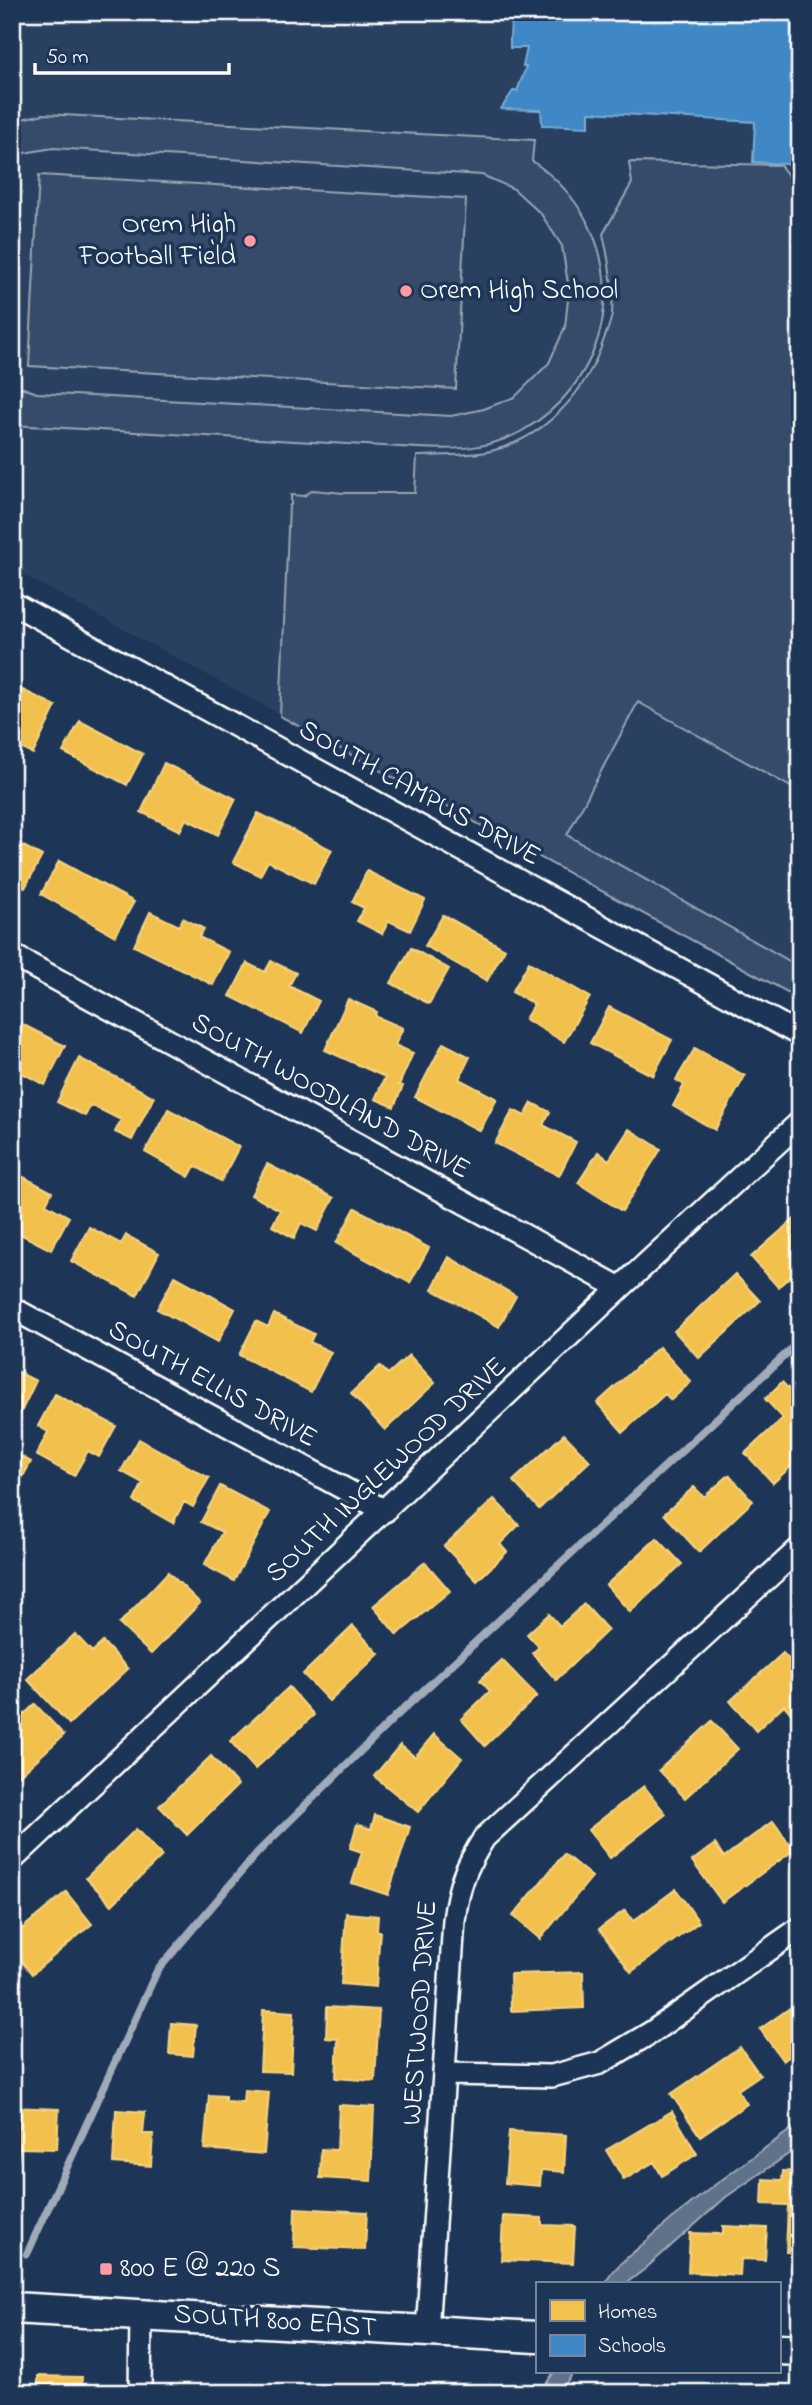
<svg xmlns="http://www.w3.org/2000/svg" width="812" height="2405" font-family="'Indie Flower',sans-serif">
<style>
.built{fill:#2a4161}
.green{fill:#364b69;stroke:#9aa5b4;stroke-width:2}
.water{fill:#617289;stroke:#a0aab8;stroke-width:2}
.homes{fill:#f2c14e;stroke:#f6d483;stroke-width:2}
.schools{fill:#3f88c5;stroke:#79acd6;stroke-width:2}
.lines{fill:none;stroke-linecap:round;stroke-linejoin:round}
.stream{stroke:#a0aab8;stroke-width:8}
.minor-casing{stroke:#fff;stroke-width:26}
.secondary-casing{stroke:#fff;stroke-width:35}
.minor{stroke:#1d3557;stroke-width:21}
.secondary{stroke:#1d3557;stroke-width:30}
.poi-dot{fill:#ff9aa2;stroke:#1d3557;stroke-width:2.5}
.labels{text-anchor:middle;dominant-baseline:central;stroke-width:7;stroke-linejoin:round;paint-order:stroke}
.poi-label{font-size:28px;fill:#fff;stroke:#1d3557;text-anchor:start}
.street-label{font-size:28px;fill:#fff;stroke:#1d3557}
</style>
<rect width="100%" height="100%" fill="#1d3557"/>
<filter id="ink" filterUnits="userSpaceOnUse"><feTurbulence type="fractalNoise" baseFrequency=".0143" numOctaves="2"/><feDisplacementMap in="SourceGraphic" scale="14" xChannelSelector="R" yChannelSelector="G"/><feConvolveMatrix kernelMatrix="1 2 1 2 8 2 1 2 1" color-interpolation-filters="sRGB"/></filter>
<g filter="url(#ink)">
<path class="built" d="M12,12H800V997L12,569Z"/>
<path class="green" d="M44,114L534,140L532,161C633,229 628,370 522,431C489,450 454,450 418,448L12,425V384L37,393L451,416L484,409L515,397L549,363L565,327L569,290L562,246L541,214L514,189L482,175L53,148L24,153L12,159V121Z
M629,162L780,165L790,178H800V792L638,702L567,835L800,967V999L280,716L289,506L291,505V495L304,496L313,490L344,493H415L417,456C440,455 464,456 486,452C544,440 586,393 604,339C607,331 611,322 612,314C614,288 609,260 603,234L632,183Z
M39,175L466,199L456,389L29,366Z"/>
<path class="water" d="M800,2123V2146L726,2197L645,2269L625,2284H605C612,2269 629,2256 642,2245C691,2200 746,2162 800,2123Z
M554,2372L573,2373L560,2393H540Z"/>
<path class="homes" d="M12,685L56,706L33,754L12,744Z
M80,721L143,754L127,785L63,752Z
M164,763L236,799L218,835L186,819L180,831L141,812Z
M258,813L332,850L314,884L268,861L260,876L233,862Z
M12,840L42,856L25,888L12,881Z
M59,861L134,902L115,936L41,894Z
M367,871L425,900L410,931L389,921L382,934L357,921L364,908L352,902Z
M150,912L179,926L183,918L204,929L199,937L229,952L213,985L134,946Z
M443,915L505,949L487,981L425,946Z
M411,948L449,969L429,1004L391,983Z
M271,961L296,973L289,986L319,1001L303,1033L230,996L247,963L265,972Z
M529,962L590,997L564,1042L525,1019L534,1004L512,992Z
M348,999L377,1012L375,1016L403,1028L395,1045L413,1053L399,1085L403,1086L394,1107L375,1099L385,1077L325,1050Z
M609,1007L672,1040L653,1076L590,1043Z
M12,1019L65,1046L45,1085L12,1068Z
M443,1043L470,1057L459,1079L497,1099L480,1131L415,1097Z
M695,1048L745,1076L715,1130L673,1106L684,1085L676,1080Z
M79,1058L154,1097L132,1140L115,1132L121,1120L91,1105L85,1116L57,1102Z
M532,1103L550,1112L543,1125L576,1142L559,1176L495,1143L513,1110L525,1116Z
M168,1109L239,1147L221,1181L195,1166L189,1177L145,1152Z
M629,1129L661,1149L622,1211L578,1183L598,1152L609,1160Z
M267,1164L334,1198L317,1231L301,1223L294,1238L272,1226L280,1210L251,1195Z
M12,1171L52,1192L46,1204L69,1217L51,1250L12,1230Z
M355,1208L429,1248L410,1283L336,1243Z
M800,1214V1268L778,1287L751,1257Z
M89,1227L121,1244L126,1235L159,1253L137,1296L71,1261Z
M449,1257L516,1296L499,1327L432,1289Z
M735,1274L760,1301L699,1358L674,1331Z
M175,1276L235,1309L218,1342L157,1309Z
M274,1314L314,1334L310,1342L331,1352L311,1392L239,1355L256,1321L268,1327Z
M659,1347L691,1382L671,1400L665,1394L623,1432L597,1403Z
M409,1355L435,1383L385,1430L351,1393L380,1366L388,1374Z
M12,1369L36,1381L20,1414L12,1411Z
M782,1382L800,1401V1458L773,1483L745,1453L783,1418L765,1399Z
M55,1394L116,1426L99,1457L88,1451L74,1476L36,1455L48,1432L38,1426Z
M564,1434L590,1461L539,1509L513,1481Z
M139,1439L209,1478L193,1507L184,1502L173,1523L134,1501L143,1483L121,1471Z
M12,1451L31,1462L20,1482L12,1478Z
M729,1475L753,1501L699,1552L664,1514L694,1487L704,1497Z
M220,1486L270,1512L234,1581L204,1565L222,1532L201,1522Z
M494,1499L519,1525L500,1544L507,1552L477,1581L444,1546Z
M657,1538L682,1564L630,1612L606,1585Z
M425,1562L450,1591L397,1635L373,1606Z
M168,1572L200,1603L151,1654L119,1624Z
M584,1604L608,1630L556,1680L532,1653L539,1647L527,1634L549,1614L560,1626Z
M353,1626L379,1654L329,1701L303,1674Z
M75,1634L92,1652L103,1642L128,1669L69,1724L27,1679Z
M783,1653L800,1672V1714L795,1718L784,1705L756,1731L730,1701Z
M502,1660L537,1696L485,1746L461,1719L490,1691L480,1680Z
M289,1687L314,1715L255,1769L230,1741Z
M35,1704L64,1735L12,1782V1726Z
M712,1721L738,1749L685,1798L659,1770Z
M434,1734L462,1758L418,1812L374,1776L400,1745L415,1757Z
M211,1756L238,1785L187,1835L159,1806Z
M644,1786L666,1814L610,1858L588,1830Z
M800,1799V1816L792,1804Z
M375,1815L410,1827L388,1895L352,1883L362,1852L350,1848L357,1824L371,1829Z
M773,1821L794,1850L722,1902L692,1861L715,1844L724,1857Z
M136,1829L162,1856L112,1905L86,1878Z
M564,1854L592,1877L540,1939L513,1916Z
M676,1889L699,1922L631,1972L599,1929L625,1910L633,1921Z
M66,1892L92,1924L32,1974L12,1950V1937Z
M346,1913L378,1916L377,1931H380L376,1987L341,1984Z
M583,1972L584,2008L511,2011L510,1974Z
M800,2001V2049L783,2061L760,2029Z
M327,2007L379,2010L375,2081L336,2078L338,2039L326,2038Z
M263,2010L294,2012L291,2072L260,2071Z
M171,2023L196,2025L193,2056L169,2054Z
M740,2047L760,2075L738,2090L747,2104L700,2136L671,2094Z
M244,2090L269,2092L264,2154L204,2149L209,2095L225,2096V2101L243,2102Z
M339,2105L374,2107L371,2181L320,2178L321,2149L337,2150Z
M12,2107L59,2109L57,2149L19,2148L18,2161L12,2160Z
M116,2110L145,2112L143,2134H153L151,2166L113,2163Z
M672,2111L697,2154L662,2176L654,2162L624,2180L606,2150Z
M509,2131L566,2135L564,2172L541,2170L540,2186L505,2183Z
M783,2171L800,2172V2252H786L788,2205L762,2204L763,2179L782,2180Z
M295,2208L367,2212L365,2250L294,2247Z
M503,2216L542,2218V2225L575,2226L573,2263L501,2260Z
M723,2226L767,2228L765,2260L741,2259L740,2275L688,2272L690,2233L723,2234Z
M38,2376L82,2377L81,2393H38Z
M205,2388L256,2390V2393H205Z"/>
<path class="schools" d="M527,12H800V165L753,162L755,122L589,112V127L542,125L541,110L501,109L513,91H517L526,67L523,66L527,48H510V36L511,23H529Z"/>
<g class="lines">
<path class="stream" d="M27,2254L157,1971L258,1852L395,1717L800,1341"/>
<defs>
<path id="minor" d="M12,603L800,1035
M12,955L620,1288
M12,1308L385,1511
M12,1860L620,1288L800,1122
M444,2074L552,2076L600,2063L652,2032L800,1928
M427,2332L454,1920C459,1883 465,1869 484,1838L800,1548
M140,2393L141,2314"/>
<path id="secondary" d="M12,2308L537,2337
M779,2349L800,2350"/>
</defs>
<use href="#minor" class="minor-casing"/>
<use href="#secondary" class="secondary-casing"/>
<use href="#minor" class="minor"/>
<use href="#secondary" class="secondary"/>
</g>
</g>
<g class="poi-dot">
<circle cx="250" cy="241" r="7"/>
<circle cx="406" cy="291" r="7"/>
<rect x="99" y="2262" width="14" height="14" rx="3.5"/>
</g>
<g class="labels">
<g class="poi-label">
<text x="236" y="225" text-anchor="end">Orem High<tspan x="236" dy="32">Football Field</tspan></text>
<text x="420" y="291">Orem High School</text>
<text x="120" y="2269">800 E @ 220 S</text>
</g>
<g class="street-label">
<text transform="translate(419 794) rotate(29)">SOUTH CAMPUS DRIVE</text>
<text transform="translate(330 1097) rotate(29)">SOUTH WOODLAND DRIVE</text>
<text transform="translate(212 1385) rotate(29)">SOUTH ELLIS DRIVE</text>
<text transform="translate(387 1471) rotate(-43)">SOUTH INGLEWOOD DRIVE</text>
<text transform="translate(421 2013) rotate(-86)">WESTWOOD DRIVE</text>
<text transform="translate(275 2322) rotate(4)">SOUTH 800 EAST</text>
</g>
</g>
<rect width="812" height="2405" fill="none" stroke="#1d3557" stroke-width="42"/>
<rect x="21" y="21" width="770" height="2363" fill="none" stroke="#fff" stroke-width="2.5" filter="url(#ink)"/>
<rect x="536" y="2282" width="245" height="91" fill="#1d3557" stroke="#77869a" stroke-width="2"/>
<rect x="550" y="2300" width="35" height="21" fill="#f2c14e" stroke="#77869a" stroke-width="2"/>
<text x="598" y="2318" font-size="21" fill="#ffffff">Homes</text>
<rect x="550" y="2335" width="35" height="21" fill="#3f88c5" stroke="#77869a" stroke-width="2"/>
<text x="598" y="2352" font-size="21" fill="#ffffff">Schools</text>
<path d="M35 63v10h194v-10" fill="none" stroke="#ffffff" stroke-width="3.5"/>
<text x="46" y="63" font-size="21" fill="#ffffff" stroke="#1d3557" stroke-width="5" paint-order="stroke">50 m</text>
</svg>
